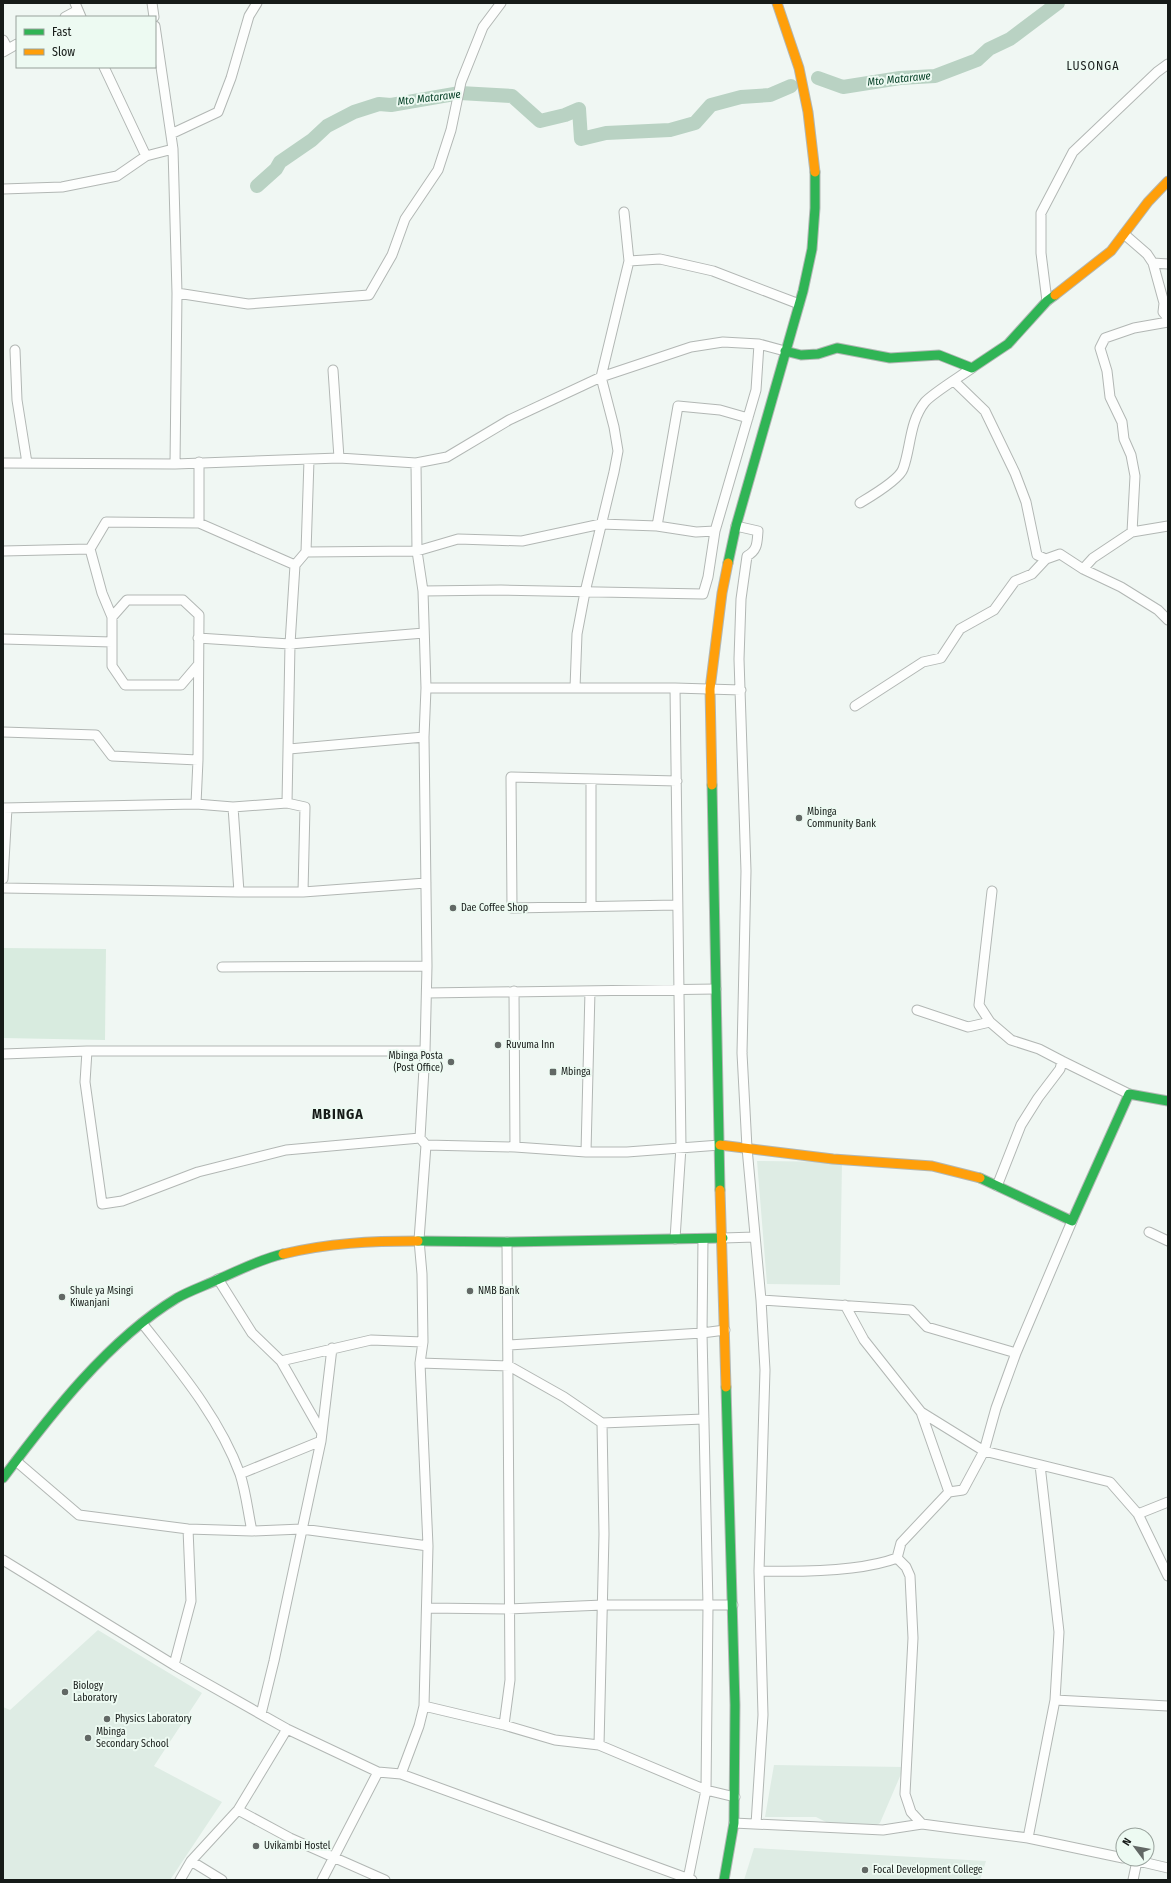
<svg xmlns="http://www.w3.org/2000/svg" width="1171" height="1883" font-family="'Fira Sans Condensed',sans-serif">
<style>
.built{fill:#deece4}
.green{fill:#d8ebdf}
.lines{fill:none;stroke-linecap:round;stroke-linejoin:round}
.river{stroke:#b9d2c3;stroke-width:14}
.street-casing{stroke:#b2b7b4;stroke-width:11}
.fast-casing{stroke:#b2b7b4;stroke-width:11}
.slow-casing{stroke:#b2b7b4;stroke-width:11}
.street{stroke:#fdfefd;stroke-width:9}
.fast{stroke:#30b455;stroke-width:9}
.slow{stroke:#ff9f0a;stroke-width:9}
.poi-dot{fill:#626865;stroke:#edfaf2;stroke-width:1.5}
.labels{text-anchor:middle;dominant-baseline:central;stroke-width:4;stroke-linejoin:round;paint-order:stroke}
.poi-label{font-size:10px;fill:#161b18;stroke:#edfaf2;text-anchor:start}
.water-label{font-size:11px;font-style:italic;fill:#003c22;stroke:#edfaf2}
.quarter-label{font-size:12px;letter-spacing:1px;fill:#161b18;stroke:#edfaf2}
.district-label{font-size:14px;font-weight:bold;letter-spacing:1px;fill:#161b18;stroke:#edfaf2}
</style>
<rect width="100%" height="100%" fill="#f0f7f3"/>
<path class="built" d="M757,1161L842,1162L840,1285L767,1284Z
M98,1630L202,1693L154,1766L222,1802L170,1880H3V1707L10,1710Z
M774,1765L904,1767L880,1823L873,1827L832,1825L816,1817H765Z
M754,1848L986,1861L980,1880H744Z"/>
<path class="green" d="M3,948L106,949L105,1040L3,1038Z"/>
<g class="lines">
<path class="river" d="M818,78L843,87L900,78L935,76L977,60L989,49L1010,39L1058,3
M257,186L276,169L280,162L312,140L327,126L354,112L379,104L391,105L460,93L512,96L540,121L565,115L579,109L581,139L606,133L670,130L695,123L711,105L741,97L770,95L791,86"/>
<defs>
<path id="street" d="M75,3L81,17
M152,3L154,17
M65,17L78,10
M155,26L173,149L177,293L175,464
M3,40L8,49
M3,52L17,44
M104,67L146,156
M171,134L218,112L231,78L249,16L257,3
M3,189L62,187L117,176L146,156L173,149
M1124,234L1147,254L1153,263L1168,264
M629,261L660,259L713,271L799,304
M1153,263L1164,303L1163,312L1168,318
M177,293L248,304L369,295L392,255L405,219L438,170L451,130L461,82L483,27L501,3
M1047,301L1041,253V213L1073,152L1157,72L1168,64
M15,350L17,400L27,463
M333,370L339,458
M954,381L985,411L1015,473L1026,502L1037,555L1046,559
M3,463L175,464L339,458L416,463L447,457L509,420L601,377L691,347L723,342L759,344L785,351
M860,503C870,497 899,480 903,469C911,448 909,422 925,402C933,393 961,376 972,368
M199,523V462
M657,526L678,406L720,410L748,418
M736,526L758,531C757,542 758,550 747,556L741,599L739,659L746,871L742,1053L747,1148L761,1300L765,1370L759,1571L763,1715L756,1824
M1132,532L1135,476L1131,455L1124,439L1122,422L1110,397L1107,371L1100,348L1105,338L1134,328L1168,322
M90,549L106,522L199,523L295,565
M3,551L90,549L102,593L112,617
M306,552L417,551L458,539L522,541L601,524L657,526L696,532L715,531
M1083,569L1093,558L1132,532L1168,526
M423,591L501,590L703,594L708,577L715,531L756,390L759,344
M198,638L290,644L424,633
M3,639L112,642
M426,688H675L741,690
M575,688L577,634L585,592L614,472L618,451L614,427L601,377L629,261L624,212
M675,688L681,1147L675,1239
M855,706L923,662L941,658L960,629L994,610L1015,581L1032,574L1046,559L1060,554L1083,569L1121,587L1158,610L1168,620
M3,732L96,735L112,756L198,760
M289,749L424,737
M677,781L511,777L512,908L677,905
M196,804L198,760L199,615L183,600H127L112,617V666L125,685H181L198,665
M233,807L239,892
M3,808L196,804L233,807L287,803
M3,879L7,808
M3,888L239,892H303L426,883
M992,891L979,1005L990,1022L1011,1040L1039,1049L1062,1061L1060,1069L1038,1098L1021,1125L997,1186
M303,892L305,807L287,803L290,644L295,565L306,552L309,460
M591,906V780
M222,967L427,966
M514,991L515,1147
M427,993L716,989
M917,1010L968,1027L990,1022
M87,1051L85,1082L102,1204L122,1201L198,1172L286,1150L420,1138
M3,1054L87,1051H425
M1062,1061L1129,1094
M426,1145L515,1147L586,1152H627L720,1145
M586,1152L590,991
M1149,1232L1168,1241
M723,1238L755,1237
M218,1279L252,1333L281,1361L322,1433
M761,1300L911,1310L927,1327L1016,1353
M845,1305L864,1340L921,1412L949,1492
M142,1323C179,1370 219,1417 240,1474C246,1492 248,1513 252,1531
M509,1345L702,1333L725,1330
M281,1361L371,1340L423,1342
M420,1363L509,1366L564,1397L602,1423
M921,1412L984,1451L1110,1482L1138,1514L1168,1576
M16,1461L79,1515L188,1529L252,1531L302,1529L428,1546
M1040,1465L1059,1632L1055,1700
M240,1474L321,1441
M1138,1514L1168,1502
M897,1558L906,1567L910,1576L913,1638L905,1794L911,1812L922,1824
M3,1560L174,1665L287,1729L378,1772L401,1774L692,1880
M759,1571C799,1572 860,1572 897,1558L901,1543L949,1492L963,1490L984,1451L996,1408L1016,1353L1072,1221
M427,1608L508,1609L603,1605H733
M174,1665L191,1601L188,1529
M424,1706L504,1725L555,1740L599,1745L706,1790L735,1797
M261,1714L274,1661L321,1441L332,1348
M504,1725L510,1680L507,1242
M599,1745L604,1534L602,1423L704,1419
M401,1774L419,1726L424,1706L428,1546L420,1363L423,1342L422,1274L419,1240L426,1145L420,1138L425,1051L427,966L424,737L426,688L423,591L417,551L416,463
M238,1810L290,1838L385,1880
M734,1823L883,1830L922,1824L1028,1838L1123,1858
M1028,1838L1055,1700L1168,1706
M1130,1859L1168,1868
M191,1861L222,1880
M688,1879L706,1790L708,1606L702,1333L703,1239
M180,1880L191,1861L238,1810L287,1729
M322,1880L378,1772
M1133,1880L1137,1861"/>
<path id="fast" d="M785,351L801,355L818,354L837,348L890,358L939,355L972,368L1008,344L1047,301L1055,295
M728,563L736,526L803,291L812,249L815,208V172
M712,785L720,1190
M980,1178L1072,1221L1129,1094L1168,1101
M418,1241L507,1242L723,1238
M3,1478C51,1414 108,1340 177,1298C191,1290 207,1285 221,1278C242,1269 261,1259 283,1254
M724,1880L734,1823L735,1705L726,1387"/>
<path id="slow" d="M777,3L799,68L808,112L815,172
M1055,295L1111,251L1148,202L1168,181
M712,785L710,689L722,593L728,563
M720,1145L833,1159L932,1166L980,1178
M720,1190L726,1387
M283,1254C329,1243 371,1241 418,1241"/>
</defs>
<use href="#street" class="street-casing"/>
<use href="#fast" class="fast-casing"/>
<use href="#slow" class="slow-casing"/>
<use href="#street" class="street"/>
<use href="#fast" class="fast"/>
<use href="#slow" class="slow"/>
</g>
<g class="poi-dot">
<circle cx="799" cy="818" r="4"/>
<circle cx="453" cy="908" r="4"/>
<circle cx="498" cy="1045" r="4"/>
<circle cx="451" cy="1062" r="4"/>
<rect x="549" y="1068" width="8" height="8" rx="2"/>
<circle cx="470" cy="1291" r="4"/>
<circle cx="62" cy="1297" r="4"/>
<circle cx="65" cy="1692" r="4"/>
<circle cx="107" cy="1719" r="4"/>
<circle cx="88" cy="1738" r="4"/>
<circle cx="256" cy="1846" r="4"/>
<circle cx="865" cy="1870" r="4"/>
</g>
<g class="labels">
<g class="poi-label">
<text x="807" y="812">Mbinga<tspan x="807" dy="12">Community Bank</tspan></text>
<text x="461" y="908">Dae Coffee Shop</text>
<text x="506" y="1045">Ruvuma Inn</text>
<text x="443" y="1056" text-anchor="end">Mbinga Posta<tspan x="443" dy="12">(Post Office)</tspan></text>
<text x="561" y="1072">Mbinga</text>
<text x="70" y="1291">Shule ya Msingi<tspan x="70" dy="12">Kiwanjani</tspan></text>
<text x="478" y="1291">NMB Bank</text>
<text x="73" y="1686">Biology<tspan x="73" dy="12">Laboratory</tspan></text>
<text x="115" y="1719">Physics Laboratory</text>
<text x="96" y="1732">Mbinga<tspan x="96" dy="12">Secondary School</tspan></text>
<text x="264" y="1846">Uvikambi Hostel</text>
<text x="873" y="1870">Focal Development College</text>
</g>
<g class="water-label">
<text transform="translate(899 79) rotate(-6)">Mto Matarawe</text>
<text transform="translate(429 98) rotate(-7)">Mto Matarawe</text>
</g>
<g class="quarter-label">
<text x="1093" y="66">LUSONGA</text>
</g>
<g class="district-label">
<text x="338" y="1114">MBINGA</text>
</g>
</g>
<rect width="1171" height="1883" fill="none" stroke="#161b18" stroke-width="8"/>
<rect x="16" y="16" width="140" height="52" fill="#edfaf2" stroke="#97a19b"/>
<rect x="24" y="29" width="20" height="6" fill="#30b455" stroke="#97a19b"/>
<text x="52" y="36" font-size="12" fill="#161b18">Fast</text>
<rect x="24" y="49" width="20" height="6" fill="#ff9f0a" stroke="#97a19b"/>
<text x="52" y="56" font-size="12" fill="#161b18">Slow</text>
<g transform="translate(1135 1847) rotate(302)"><circle r="19" fill="#edfaf2" stroke="#97a19b"/>
<path d="M0-3L7 15L0 10L-7 15Z" fill="#626865"/>
<text y="-6" font-size="11" font-weight="bold" text-anchor="middle" fill="#161b18">N</text>
</g>
</svg>
